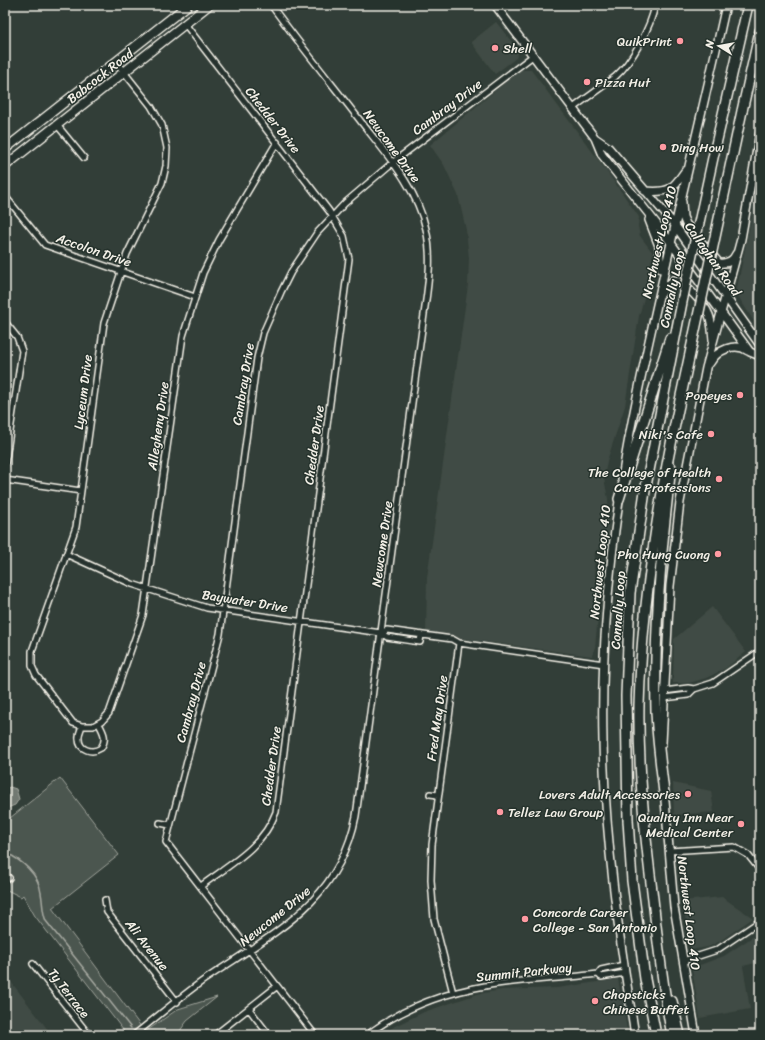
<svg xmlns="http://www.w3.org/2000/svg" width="765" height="1040" font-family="Sriracha,sans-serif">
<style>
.built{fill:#404b44}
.green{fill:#4c564f;stroke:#a0a49c}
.water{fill:#727972;stroke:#a6a9a1}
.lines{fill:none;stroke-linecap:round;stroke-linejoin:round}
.stream{stroke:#a6a9a1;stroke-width:1.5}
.street-casing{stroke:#f4f1e8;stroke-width:8}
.secondary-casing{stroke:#f4f1e8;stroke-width:10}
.primary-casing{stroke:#f4f1e8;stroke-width:11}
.highway-casing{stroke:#f4f1e8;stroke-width:12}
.street{stroke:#26332d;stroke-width:5}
.secondary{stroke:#26332d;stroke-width:7}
.primary{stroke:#26332d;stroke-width:8}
.highway{stroke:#26332d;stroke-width:9}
.highway-bridge-casing{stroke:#f4f1e8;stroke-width:12;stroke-linecap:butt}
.highway-bridge{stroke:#26332d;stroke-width:9}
.poi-dot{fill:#ff9aa2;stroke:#26332d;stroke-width:1.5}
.labels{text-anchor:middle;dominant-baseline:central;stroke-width:3;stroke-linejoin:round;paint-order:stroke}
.poi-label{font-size:13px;fill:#f4f1e8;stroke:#26332d;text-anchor:end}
.street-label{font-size:13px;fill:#f4f1e8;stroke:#26332d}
</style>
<rect width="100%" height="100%" fill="#323e38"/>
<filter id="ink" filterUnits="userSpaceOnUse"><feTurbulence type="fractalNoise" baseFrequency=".025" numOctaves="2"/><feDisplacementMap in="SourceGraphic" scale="8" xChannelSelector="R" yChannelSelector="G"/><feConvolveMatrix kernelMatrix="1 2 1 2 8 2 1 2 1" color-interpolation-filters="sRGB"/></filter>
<g filter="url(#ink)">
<path class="built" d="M496,22L519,51L516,58L495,74L471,42Z
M520,70H531L606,170L639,217L638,226L640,236L653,253L648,274V284L639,316L625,406L607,461L604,478L608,499L609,534L605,543L595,552L594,567L599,606L595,647L592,656L426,634L427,578L468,285L469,258L466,230L458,195L444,165L430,145Z
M760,176V331L736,293Z
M712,607L746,652L726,668L706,678L689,683H673L674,639Z
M673,783L711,791L714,812L674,815Z
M722,897L753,918L720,941L708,947L690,950L683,901Z
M760,932V962L743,966L750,1009L700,1018L692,968L724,956Z
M5,974L52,1035H5Z
M618,979L628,1035H382L395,1026L424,1012L478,994L502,990L557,988Z"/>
<path class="green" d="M60,778L119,855L52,908L145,1032L178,1009L217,997L187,1021L177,1035H127L35,916L23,895L21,897L5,889L11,876L5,868V822Z"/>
<path class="water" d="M10,787L16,789L19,799L15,805L5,809V789Z"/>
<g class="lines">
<path class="stream" d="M5,852C21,860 39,874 41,893C43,903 42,912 46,921L131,1028"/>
<defs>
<path id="street" d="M185,24L329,211L344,236L349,259L276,812C263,847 229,865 201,886
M116,62L151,106L162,125L167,148L166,166L162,183L127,254L104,323L76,527L32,651V666L36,675L73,723L82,726H93L102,721L109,713L143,615L183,336L203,273L219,240L277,142
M572,109C586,98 601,88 615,77C632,62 651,27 655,5
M57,125L84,158
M751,178L760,181
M5,196L45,245L195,297
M5,322L17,337L22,351L5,465
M5,480L81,491
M66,554L132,584L207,608L381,633L387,630L452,639L459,643L604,664
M381,633L387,637L420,642L421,635
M664,691L688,688L694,689
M664,698L688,695L694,689L713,683L760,651
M82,726C81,730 78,734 79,739C79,750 92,754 101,748C107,739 104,733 99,724
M430,794L438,795
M160,823L170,825
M669,851L734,847L748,855L760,870
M5,876L9,878
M105,900L107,912L177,1002
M683,961L717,950L760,921
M33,964L89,1035
M598,974L601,970L624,965
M453,993L434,919L431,880L432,845L459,643
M249,1009L269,1035
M134,1035C157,1017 180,997 204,980C271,934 339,904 356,816L425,307C429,280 432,255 426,229C417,188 387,155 362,123C332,84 300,45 271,5
M215,1035L276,987
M315,1035L166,842L220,634L257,358L263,333L281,292L291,272L317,233L345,203L392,163L534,55
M367,1035C401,1009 444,993 485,986C522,979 560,979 598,974L601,977L625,973"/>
<path id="secondary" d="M495,5L595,138L602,155L663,232L750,352L760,356
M595,138L608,147L674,224L760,345
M645,191C669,193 672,190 685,171
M682,202L683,217L686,224L719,263C727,264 733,261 736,254
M649,220L659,246L661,269
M661,294L666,287L674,280C683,280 706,306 709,315C712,323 712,331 713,340
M710,363C717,350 735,342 748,351
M622,480C629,430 640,381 651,332C675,222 702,114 726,5
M620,494C608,576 601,659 603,741C605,839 619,938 635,1035
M662,743L670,586L680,502L706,368L741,239L760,132
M664,789L674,907L696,1035"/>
<path id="primary" d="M5,149L188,5
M5,166L209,5"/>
<path id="highway" d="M742,111L760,31
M714,153L748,5
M619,499L670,338
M664,793C661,766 657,738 656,711C654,629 661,548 671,467
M672,1001L680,1035
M656,1035L645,979L632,881L628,820L626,696L630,593L645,491L683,297
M672,1035C663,990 658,945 653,899C645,835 638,770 639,705C642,604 658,503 679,405"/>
</defs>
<use href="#street" class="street-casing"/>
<use href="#secondary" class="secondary-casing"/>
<use href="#primary" class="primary-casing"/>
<use href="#highway" class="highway-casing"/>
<use href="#street" class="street"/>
<use href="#secondary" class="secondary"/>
<use href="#primary" class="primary"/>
<use href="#highway" class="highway"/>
<defs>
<path id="highway-bridge" d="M683,297L714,153
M679,405L742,111"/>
</defs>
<use href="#highway-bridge" class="highway-bridge-casing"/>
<use href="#highway-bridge" class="highway-bridge"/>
</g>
</g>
<g class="poi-dot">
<circle cx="680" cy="41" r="4"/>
<circle cx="495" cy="48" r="4"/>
<circle cx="587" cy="82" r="4"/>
<circle cx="663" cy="147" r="4"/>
<circle cx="740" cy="395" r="4"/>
<circle cx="711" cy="434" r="4"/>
<circle cx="719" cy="479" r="4"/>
<circle cx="718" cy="554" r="4"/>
<circle cx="688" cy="794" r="4"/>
<circle cx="500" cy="812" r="4"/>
<circle cx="741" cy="824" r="4"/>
<circle cx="525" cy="919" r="4"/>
<circle cx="595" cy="1001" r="4"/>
</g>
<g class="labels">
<g class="poi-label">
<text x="672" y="41">QuikPrint</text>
<text x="503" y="48" text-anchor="start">Shell</text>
<text x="595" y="82" text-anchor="start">Pizza Hut</text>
<text x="671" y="147" text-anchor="start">Ding How</text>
<text x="732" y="395">Popeyes</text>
<text x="703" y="434">Niki's Cafe</text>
<text x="711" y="472">The College of Health<tspan x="711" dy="15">Care Professions</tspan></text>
<text x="710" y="554">Pho Hung Cuong</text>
<text x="680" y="794">Lovers Adult Accessories</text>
<text x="508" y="812" text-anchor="start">Tellez Law Group</text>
<text x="733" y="817">Quality Inn Near<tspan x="733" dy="15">Medical Center</tspan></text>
<text x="533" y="912" text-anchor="start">Concorde Career<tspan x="533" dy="15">College - San Antonio</tspan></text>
<text x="603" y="994" text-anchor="start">Chopsticks<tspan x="603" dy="15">Chinese Buffet</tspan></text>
</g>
<g class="street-label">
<text transform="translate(100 76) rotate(-38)">Babcock Road</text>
<text transform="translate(447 107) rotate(-37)">Cambray Drive</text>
<text transform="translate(273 120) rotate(52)">Chedder Drive</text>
<text transform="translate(392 146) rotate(54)">Newcome Drive</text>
<text transform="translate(659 242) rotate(-77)">Northwest Loop 410</text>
<text transform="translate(94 250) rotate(19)">Accolon Drive</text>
<text transform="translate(713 259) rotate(55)">Callaghan Road</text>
<text transform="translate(672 289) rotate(-78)">Connally Loop</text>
<text transform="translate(243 384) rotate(-81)">Cambray Drive</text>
<text transform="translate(83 392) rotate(-83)">Lyceum Drive</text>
<text transform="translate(158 426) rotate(-82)">Allegheny Drive</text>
<text transform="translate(314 445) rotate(-82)">Chedder Drive</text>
<text transform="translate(382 544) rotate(-82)">Newcome Drive</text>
<text transform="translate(600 562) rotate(-84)">Northwest Loop 410</text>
<text transform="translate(245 601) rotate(9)">Baywater Drive</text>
<text transform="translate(618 610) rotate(-86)">Connally Loop</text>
<text transform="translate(191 702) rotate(-75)">Cambray Drive</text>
<text transform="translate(437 718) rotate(-82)">Fred May Drive</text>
<text transform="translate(271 766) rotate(-82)">Chedder Drive</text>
<text transform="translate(689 913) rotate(83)">Northwest Loop 410</text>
<text transform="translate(275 916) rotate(-39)">Newcome Drive</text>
<text transform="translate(147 945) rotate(52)">Ali Avenue</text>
<text transform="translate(524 972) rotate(-6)">Summit Parkway</text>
<text transform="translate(69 993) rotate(52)">Ty Terrace</text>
</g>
</g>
<rect width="765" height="1040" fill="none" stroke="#26332d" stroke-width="20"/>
<rect x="10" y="10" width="745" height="1020" fill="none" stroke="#f4f1e8" stroke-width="1.5" filter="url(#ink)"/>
<g transform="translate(719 46) rotate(281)" stroke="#26332d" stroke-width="3" paint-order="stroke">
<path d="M0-3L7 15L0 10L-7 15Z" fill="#f4f1e8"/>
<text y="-6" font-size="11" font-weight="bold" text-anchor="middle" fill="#f4f1e8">N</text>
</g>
</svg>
